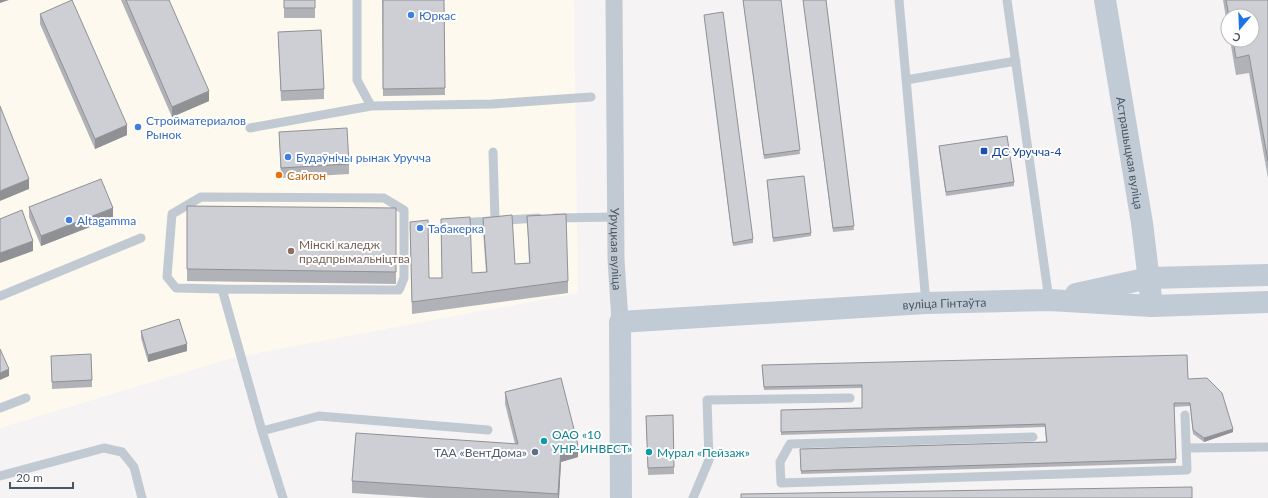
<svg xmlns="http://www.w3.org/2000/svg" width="1268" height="498" font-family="Lato,sans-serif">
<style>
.commercial{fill:#fdf9ef}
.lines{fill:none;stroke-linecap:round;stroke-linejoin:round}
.lane{stroke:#c1cad2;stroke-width:9}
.street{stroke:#c1cad2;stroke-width:17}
.secondary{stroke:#c1cbd6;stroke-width:22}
.wall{fill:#b0b2b7}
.shaded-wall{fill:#909195}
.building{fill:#cdcfd5;stroke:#909195}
.shop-dot{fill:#3f7fe0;stroke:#fff;stroke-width:1.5}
.transit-dot{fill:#1a4fb4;stroke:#fff;stroke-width:1.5}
.food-dot{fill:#e8710a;stroke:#fff;stroke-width:1.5}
.education-dot{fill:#8d6e63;stroke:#fff;stroke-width:1.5}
.culture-dot{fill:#0f9aa8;stroke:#fff;stroke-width:1.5}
.service-dot{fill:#5c6f8a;stroke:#fff;stroke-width:1.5}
.labels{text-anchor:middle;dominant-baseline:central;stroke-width:4;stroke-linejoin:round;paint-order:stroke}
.shop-label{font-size:12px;fill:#366cbe;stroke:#fff;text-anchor:start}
.transit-label{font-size:12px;fill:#164399;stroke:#fff;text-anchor:start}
.street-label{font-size:12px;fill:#4a5661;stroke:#fff}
.food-label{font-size:12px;fill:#c56008;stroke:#fff;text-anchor:start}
.education-label{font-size:12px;fill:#785e54;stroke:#fff;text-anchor:start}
.culture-label{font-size:12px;fill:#0d838f;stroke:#fff;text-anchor:start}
.service-label{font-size:12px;fill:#4e5e75;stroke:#fff;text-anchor:end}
</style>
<rect width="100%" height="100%" fill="#f5f3f3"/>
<path class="commercial" d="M0,0H574L578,293L232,358L0,428Z"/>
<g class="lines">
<path class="lane" d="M357,0V80L371,106
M899,0L926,303
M1007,0L1049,300
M906,80L1016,61
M250,128L371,106L492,104L591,97
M493,152L495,220
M555,218L617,217
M459,223L538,218
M222,289L399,290L404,278V210L384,198L201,197L172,214L167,277L176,288L222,289L262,431
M0,296L141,238
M0,408L26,398
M1033,437L790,444L780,462L781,483L1187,470L1185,415
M1186,448L1268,447
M0,476L104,448L122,452L134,467L142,498
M283,498L262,431L319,416L488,430
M693,498L709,460L707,400L850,398"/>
<path class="street" id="s1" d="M614,0L616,259L620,322"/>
<g class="secondary">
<path id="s2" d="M1105,0L1142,223L1152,306"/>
<path d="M1076,294L1149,278L1268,275"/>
<path id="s3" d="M621,498L620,322L926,303L1049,300L1152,306L1268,302"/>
</g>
</g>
<path class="wall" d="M121,0H169L209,101L172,117Z
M284,0H315V18H284Z
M382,0H444L445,95L383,96Z
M743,0H781L800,154L764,159Z
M803,0H826L854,230L833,232Z
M1223,0H1268V178L1249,73L1236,75L1230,40H1252V16H1228V30Z
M40,14L127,135L95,149L40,24Z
M704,15L753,239V243L733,246Z
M278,32L324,89V99L281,101Z
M279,132L349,164V174L281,178Z
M939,146L1014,182V186L946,196L939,150Z
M767,180L811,233V236L773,242Z
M187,206L396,208V284L187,281Z
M29,207L113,218L41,246L29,217Z
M527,216L568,281V293L412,314L410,222L429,278H442L441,219L472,273L486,272L483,230V218L515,264L529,263Z
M141,331L187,351L148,362L141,338Z
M51,356L92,380V387L52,389Z
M762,368L1188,379L1233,432L1204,442L1193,434L1190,406L1174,407L1176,463L801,474L800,449L1046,442L1045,427L781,435V410L862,408V388L764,390Z
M505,392L578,457L561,462L559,498H429L352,493V481L515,444L505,404Z
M673,415L674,474L648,475L646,416Z"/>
<path class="shaded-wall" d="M0,0H9L0,3Z
M209,91V101L172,117V107Z
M127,125V135L95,149V139Z
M29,179V189L0,201V191Z
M113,208V218L41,246V236Z
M33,241V251L0,263V253Z
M187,344V351L148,362V355Z
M9,369V376L0,380V373Z
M1233,429V432L1204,442V438Z
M578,445V457L561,462L559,498H558L561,449Z"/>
<path class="building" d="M72,0L127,125L95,139L40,14Z
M126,0H169L209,91L172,107Z
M284,0H315V8H284Z
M383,0H444L445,88L383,89Z
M743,0H781L800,150L764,155Z
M803,0H826L854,226L833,228Z
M1226,0H1268V161L1249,55L1236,58L1233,40H1252V16H1229Z
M723,12L753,239L733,243L704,15Z
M321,30L324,89L281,91L278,32Z
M0,106L29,179L0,191Z
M347,128L349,164L281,168L279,132Z
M1007,136L1014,182L946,192L939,146Z
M804,176L811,233L773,238L767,180Z
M101,179L113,208L41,236L29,207Z
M187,206L396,208V272L187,269Z
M22,210L33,241L0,253V219Z
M566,214L568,281L412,302L410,222L428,220L429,278H442L441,219L470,217L472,273L487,272L483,218L512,215L515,264L530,263L527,216Z
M179,319L187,344L148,355L141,331Z
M0,349L9,369L0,373Z
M91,354L92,380L52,382L51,356Z
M1187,355L1188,379L1207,378L1222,393L1233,429L1204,438L1193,430L1190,403H1174L1176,459L801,471L800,449L1047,442L1045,424L781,432V410L862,408V385L764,387L762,365Z
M561,378L578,445L561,449L558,494L352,481L356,433L518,444L505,392Z
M673,415L674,467L648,468L646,416Z
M1192,487V498H741V494Z"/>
<g class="shop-dot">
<circle cx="411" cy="15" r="4"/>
<circle cx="138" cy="127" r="4"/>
<circle cx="288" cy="157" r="4"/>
<circle cx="69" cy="220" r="4"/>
<circle cx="420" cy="228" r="4"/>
</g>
<rect class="transit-dot" x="980" y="147" width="8" height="8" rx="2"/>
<circle class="food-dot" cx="279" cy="175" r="4"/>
<circle class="education-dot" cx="291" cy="251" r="4"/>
<g class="culture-dot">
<circle cx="544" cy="441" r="4"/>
<circle cx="649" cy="452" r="4"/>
</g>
<circle class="service-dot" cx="535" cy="452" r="4"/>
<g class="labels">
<g class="shop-label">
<text x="419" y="15">Юркас</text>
<text x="146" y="120">Стройматериалов<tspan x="146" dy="14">Рынок</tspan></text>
<text x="296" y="157">Будаўнічы рынак Уручча</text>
<text x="77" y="220">Altagamma</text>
<text x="428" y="228">Табакерка</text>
</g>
<g class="transit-label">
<text x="992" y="151">ДС Уручча-4</text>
</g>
<g class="street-label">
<text stroke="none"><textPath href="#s2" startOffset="155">Астрашыцкая вуліца</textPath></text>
<text stroke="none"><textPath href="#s1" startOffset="249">Уруцкая вуліца</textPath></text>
<text stroke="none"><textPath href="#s3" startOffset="501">вуліца Гінтаўта</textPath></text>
</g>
<g class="food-label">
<text x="287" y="175">Сайгон</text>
</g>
<g class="education-label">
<text x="299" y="244">Мінскі каледж<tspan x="299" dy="14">прадпрымальніцтва</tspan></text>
</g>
<g class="culture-label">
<text x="552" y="434">ОАО «10<tspan x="552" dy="14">УНР-ИНВЕСТ»</tspan></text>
<text x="657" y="452">Мурал «Пейзаж»</text>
</g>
<g class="service-label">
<text x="527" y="452">ТАА «ВентДома»</text>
</g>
</g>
<g transform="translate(1240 28) rotate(199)"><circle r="19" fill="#ffffff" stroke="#b7bbc0"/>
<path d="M0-3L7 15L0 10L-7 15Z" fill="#1a73e8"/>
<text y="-6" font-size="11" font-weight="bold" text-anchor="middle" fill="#4a5661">С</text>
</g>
<path d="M10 482v6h63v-6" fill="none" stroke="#4a5661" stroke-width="2"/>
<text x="16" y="482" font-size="12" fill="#4a5661" stroke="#ffffff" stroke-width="3" paint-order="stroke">20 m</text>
</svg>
